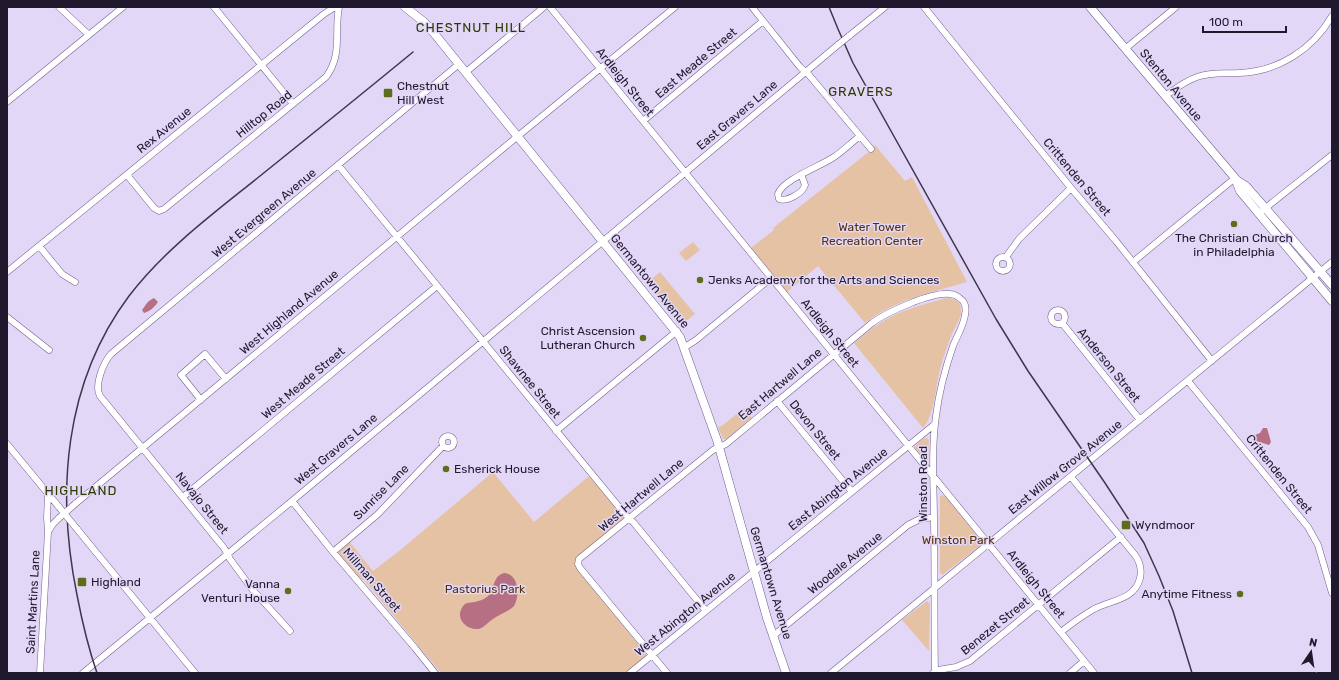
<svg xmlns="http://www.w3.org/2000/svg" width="1339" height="680" font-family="Rubik,sans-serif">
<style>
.green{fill:#e6c2a4}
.water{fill:#b66f83}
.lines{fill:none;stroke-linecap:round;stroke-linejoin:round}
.minor-casing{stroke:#715f8f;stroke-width:7}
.major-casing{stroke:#715f8f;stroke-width:9}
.minor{stroke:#fff;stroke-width:6}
.major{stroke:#fff;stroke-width:8}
.rail{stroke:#3f364c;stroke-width:1.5}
.minor-bridge-casing{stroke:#715f8f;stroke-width:7;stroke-linecap:butt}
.minor-bridge{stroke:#fff;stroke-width:6}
.poi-dot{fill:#5c6e1b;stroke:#e2d7f7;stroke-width:1.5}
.labels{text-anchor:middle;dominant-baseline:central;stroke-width:3;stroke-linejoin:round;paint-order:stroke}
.street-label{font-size:12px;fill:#20182c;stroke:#e2d7f7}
.poi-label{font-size:12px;fill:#20182c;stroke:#e2d7f7;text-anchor:start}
.park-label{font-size:12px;fill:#552f08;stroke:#e2d7f7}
.neighbourhood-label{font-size:13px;letter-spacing:1px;fill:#2d3900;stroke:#e2d7f7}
</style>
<rect width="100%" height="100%" fill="#e2d7f7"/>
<path class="green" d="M875,145L905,181L912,177L967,282C933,292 894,300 865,323L818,266L787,292L751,248L774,230L773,228L871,150Z
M693,242L700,250L686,261L679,253Z
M660,272L695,314L681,325L647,283Z
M946,298C954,298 961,301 961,310C962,318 954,328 951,336C947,347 943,358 940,369C936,385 934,416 923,428L854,343C862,337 870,329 879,324C899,310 923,305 946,298Z
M744,408L752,418L726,439H723L718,427L723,425Z
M927,438L929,440L928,459L926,461L915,448C916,444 923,438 927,438Z
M493,472L534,522L589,476L623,515V520L578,557L590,584L646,654V657L626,673H441L364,580L359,578L339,554L338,551L349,541L373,571L398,552Z
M942,495L946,497L982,542L981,545L942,575L940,572V497Z
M927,601L930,604L929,651L902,620Z"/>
<path class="water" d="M154,298L158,302C154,308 150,311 144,313L142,310C146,305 147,301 154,298Z
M1263,428H1267L1271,442L1269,445L1256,441L1254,438L1255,435L1260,433Z
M504,573C519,574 520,596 514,606C508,612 500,614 493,619C488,622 484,628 478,629C464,630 454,616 464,605C467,601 481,604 489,595C495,587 493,576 504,573Z"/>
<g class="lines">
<defs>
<path id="minor" d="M59,7L89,35
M214,7L293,104
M550,7L1094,673
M752,7L800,67L809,75L871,149
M924,7L1071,188L1116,241L1212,361
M849,36L885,7
M1125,49L1176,7
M466,72L544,7
M1165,96C1175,89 1185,81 1197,77C1211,72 1224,74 1239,73C1278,72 1313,49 1332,16
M7,102L123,7
M643,121L763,21
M338,165L624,513L634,523L706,611
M801,174L805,185C803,193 787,202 779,199L778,194C782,180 821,166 834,157C843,151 851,143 860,136
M127,175L154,208L159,211L164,209L326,77C343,54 334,32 339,7
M1263,210L1332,155
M39,246L62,274L75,282
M996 264a7 7 0 1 1 14 0a7 7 0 1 1-14 0Z
M1006,257L1019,239L1071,188
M1133,262L1235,178
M7,272L324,14L335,7
M1051 317a7 7 0 1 1 14 0a7 7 0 1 1-14 0Z
M7,317L49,350
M1062,323L1140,420
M685,347L696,340L771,278
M1188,381L1308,527L1318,545L1332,593
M201,400L181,375L205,354L226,379
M777,401L852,492
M556,431L677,331
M442 442a6 6 0 1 1 12 0a6 6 0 1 1-12 0Z
M7,444L59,507
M48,495L47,518L48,531
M183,497L437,286
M292,501L333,552L415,648L435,673
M75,504L512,141L675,7
M77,529L195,673
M333,552L378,514L443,446
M290,631L252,589L230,559L224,548L100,396C94,386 103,363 111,354L459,64
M1061,632C1071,624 1082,616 1094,609C1111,600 1135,600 1140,578C1142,569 1140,562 1135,555L1071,477
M773,636L908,525L920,519L934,517
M40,673L48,532L53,524L59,518
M83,673L292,501L839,44
M630,673L935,424
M667,673L580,568L578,564L579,559L713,450L726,444L872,323C887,312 931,292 950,294C955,294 959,297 963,301C966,305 966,310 965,315C964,325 957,336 953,346C945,369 939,392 936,416C931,451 934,487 934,522C935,572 934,623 935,673
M831,673L1332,262
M933,673L938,670L956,667L970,661L1121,537
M1070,673L1084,661"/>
<path id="major" d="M405,7L424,22L433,32L680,337L717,440L767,618L786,673
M1090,7L1235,178L1240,191L1332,301
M1235,179L1246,186L1332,285"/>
</defs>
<use href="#minor" class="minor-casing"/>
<use href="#major" class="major-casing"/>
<use href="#minor" class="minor"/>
<use href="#major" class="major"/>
<path class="rail" d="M829,7L838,29L853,63L996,319L1028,371L1105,483L1144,543L1159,576L1173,611L1192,673
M97,673C88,647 82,621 77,595C56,492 64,383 129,296C165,249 214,213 260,176C311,135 362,94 413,52"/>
<defs>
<path id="minor-bridge" d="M839,44L849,36
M59,507L77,529
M59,518L75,504"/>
</defs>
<use href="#minor-bridge" class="minor-bridge-casing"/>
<use href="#minor-bridge" class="minor-bridge"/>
</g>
<g class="poi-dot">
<rect x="383" y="88" width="10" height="10" rx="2"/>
<circle cx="1234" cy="224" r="4"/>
<circle cx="700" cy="280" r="4"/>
<circle cx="643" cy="338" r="4"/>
<circle cx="446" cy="469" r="4"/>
<rect x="1121" y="520" width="10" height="10" rx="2"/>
<rect x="77" y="577" width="10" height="10" rx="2"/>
<circle cx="288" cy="591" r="4"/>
<circle cx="1240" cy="594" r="4"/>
</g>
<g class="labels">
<g class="street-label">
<text transform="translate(696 63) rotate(-40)">East Meade Street</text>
<text transform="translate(625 82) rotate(51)">Ardleigh Street</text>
<text transform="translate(1171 85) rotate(50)">Stenton Avenue</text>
<text transform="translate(264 114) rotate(-39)">Hilltop Road</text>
<text transform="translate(737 115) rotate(-40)">East Gravers Lane</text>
<text transform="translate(164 130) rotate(-39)">Rex Avenue</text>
<text transform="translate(1077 177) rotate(50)">Crittenden Street</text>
<text transform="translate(264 213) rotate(-40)">West Evergreen Avenue</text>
<text transform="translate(650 281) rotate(51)">Germantown Avenue</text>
<text transform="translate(289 312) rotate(-40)">West Highland Avenue</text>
<text transform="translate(830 333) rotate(51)">Ardleigh Street</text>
<text transform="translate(1109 365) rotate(51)">Anderson Street</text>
<text transform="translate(530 382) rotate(51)">Shawnee Street</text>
<text transform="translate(303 383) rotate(-40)">West Meade Street</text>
<text transform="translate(780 384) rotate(-40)">East Hartwell Lane</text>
<text transform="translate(815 430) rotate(51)">Devon Street</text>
<text transform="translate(336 449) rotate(-40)">West Gravers Lane</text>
<text transform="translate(1065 467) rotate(-39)">East Willow Grove Avenue</text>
<text transform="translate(1279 474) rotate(51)">Crittenden Street</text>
<text transform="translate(923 484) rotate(-90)">Winston Road</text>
<text transform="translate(838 489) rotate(-39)">East Abington Avenue</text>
<text transform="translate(381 492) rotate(-45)">Sunrise Lane</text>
<text transform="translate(641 495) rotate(-40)">West Hartwell Lane</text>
<text transform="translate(202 503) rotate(51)">Navajo Street</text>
<text transform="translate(845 563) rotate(-39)">Woodale Avenue</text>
<text transform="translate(372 580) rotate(49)">Millman Street</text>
<text transform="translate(771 583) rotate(73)">Germantown Avenue</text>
<text transform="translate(1036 584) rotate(51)">Ardleigh Street</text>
<text transform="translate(33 602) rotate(-87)">Saint Martins Lane</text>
<text transform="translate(685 614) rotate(-39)">West Abington Avenue</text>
<text transform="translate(995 626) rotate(-39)">Benezet Street</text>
</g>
<g class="poi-label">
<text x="397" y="86">Chestnut<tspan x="397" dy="14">Hill West</tspan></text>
<text x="1234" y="238" text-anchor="middle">The Christian Church<tspan x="1234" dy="14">in Philadelphia</tspan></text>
<text x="708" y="280">Jenks Academy for the Arts and Sciences</text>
<text x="635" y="331" text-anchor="end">Christ Ascension<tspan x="635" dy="14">Lutheran Church</tspan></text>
<text x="454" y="469">Esherick House</text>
<text x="1135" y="525">Wyndmoor</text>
<text x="91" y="582">Highland</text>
<text x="280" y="584" text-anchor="end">Vanna<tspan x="280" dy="14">Venturi House</tspan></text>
<text x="1232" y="594" text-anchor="end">Anytime Fitness</text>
</g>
<g class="park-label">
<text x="872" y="227">Water Tower<tspan x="872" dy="14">Recreation Center</tspan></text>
<text x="958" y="540">Winston Park</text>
<text x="485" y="589">Pastorius Park</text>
</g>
<g class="neighbourhood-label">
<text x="471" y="27">CHESTNUT HILL</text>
<text x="861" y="91">GRAVERS</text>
<text x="81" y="490">HIGHLAND</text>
</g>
</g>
<rect width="1339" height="680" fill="none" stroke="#20182c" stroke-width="16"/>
<g transform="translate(1311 652) rotate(13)" stroke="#e2d7f7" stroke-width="3" paint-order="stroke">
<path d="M0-3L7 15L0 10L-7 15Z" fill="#20182c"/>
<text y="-6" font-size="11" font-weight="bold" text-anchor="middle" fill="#20182c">N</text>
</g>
<path d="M1203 26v6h83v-6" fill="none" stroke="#20182c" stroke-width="2"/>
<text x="1209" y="26" font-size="12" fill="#20182c" stroke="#e2d7f7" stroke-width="3" paint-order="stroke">100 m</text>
</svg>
